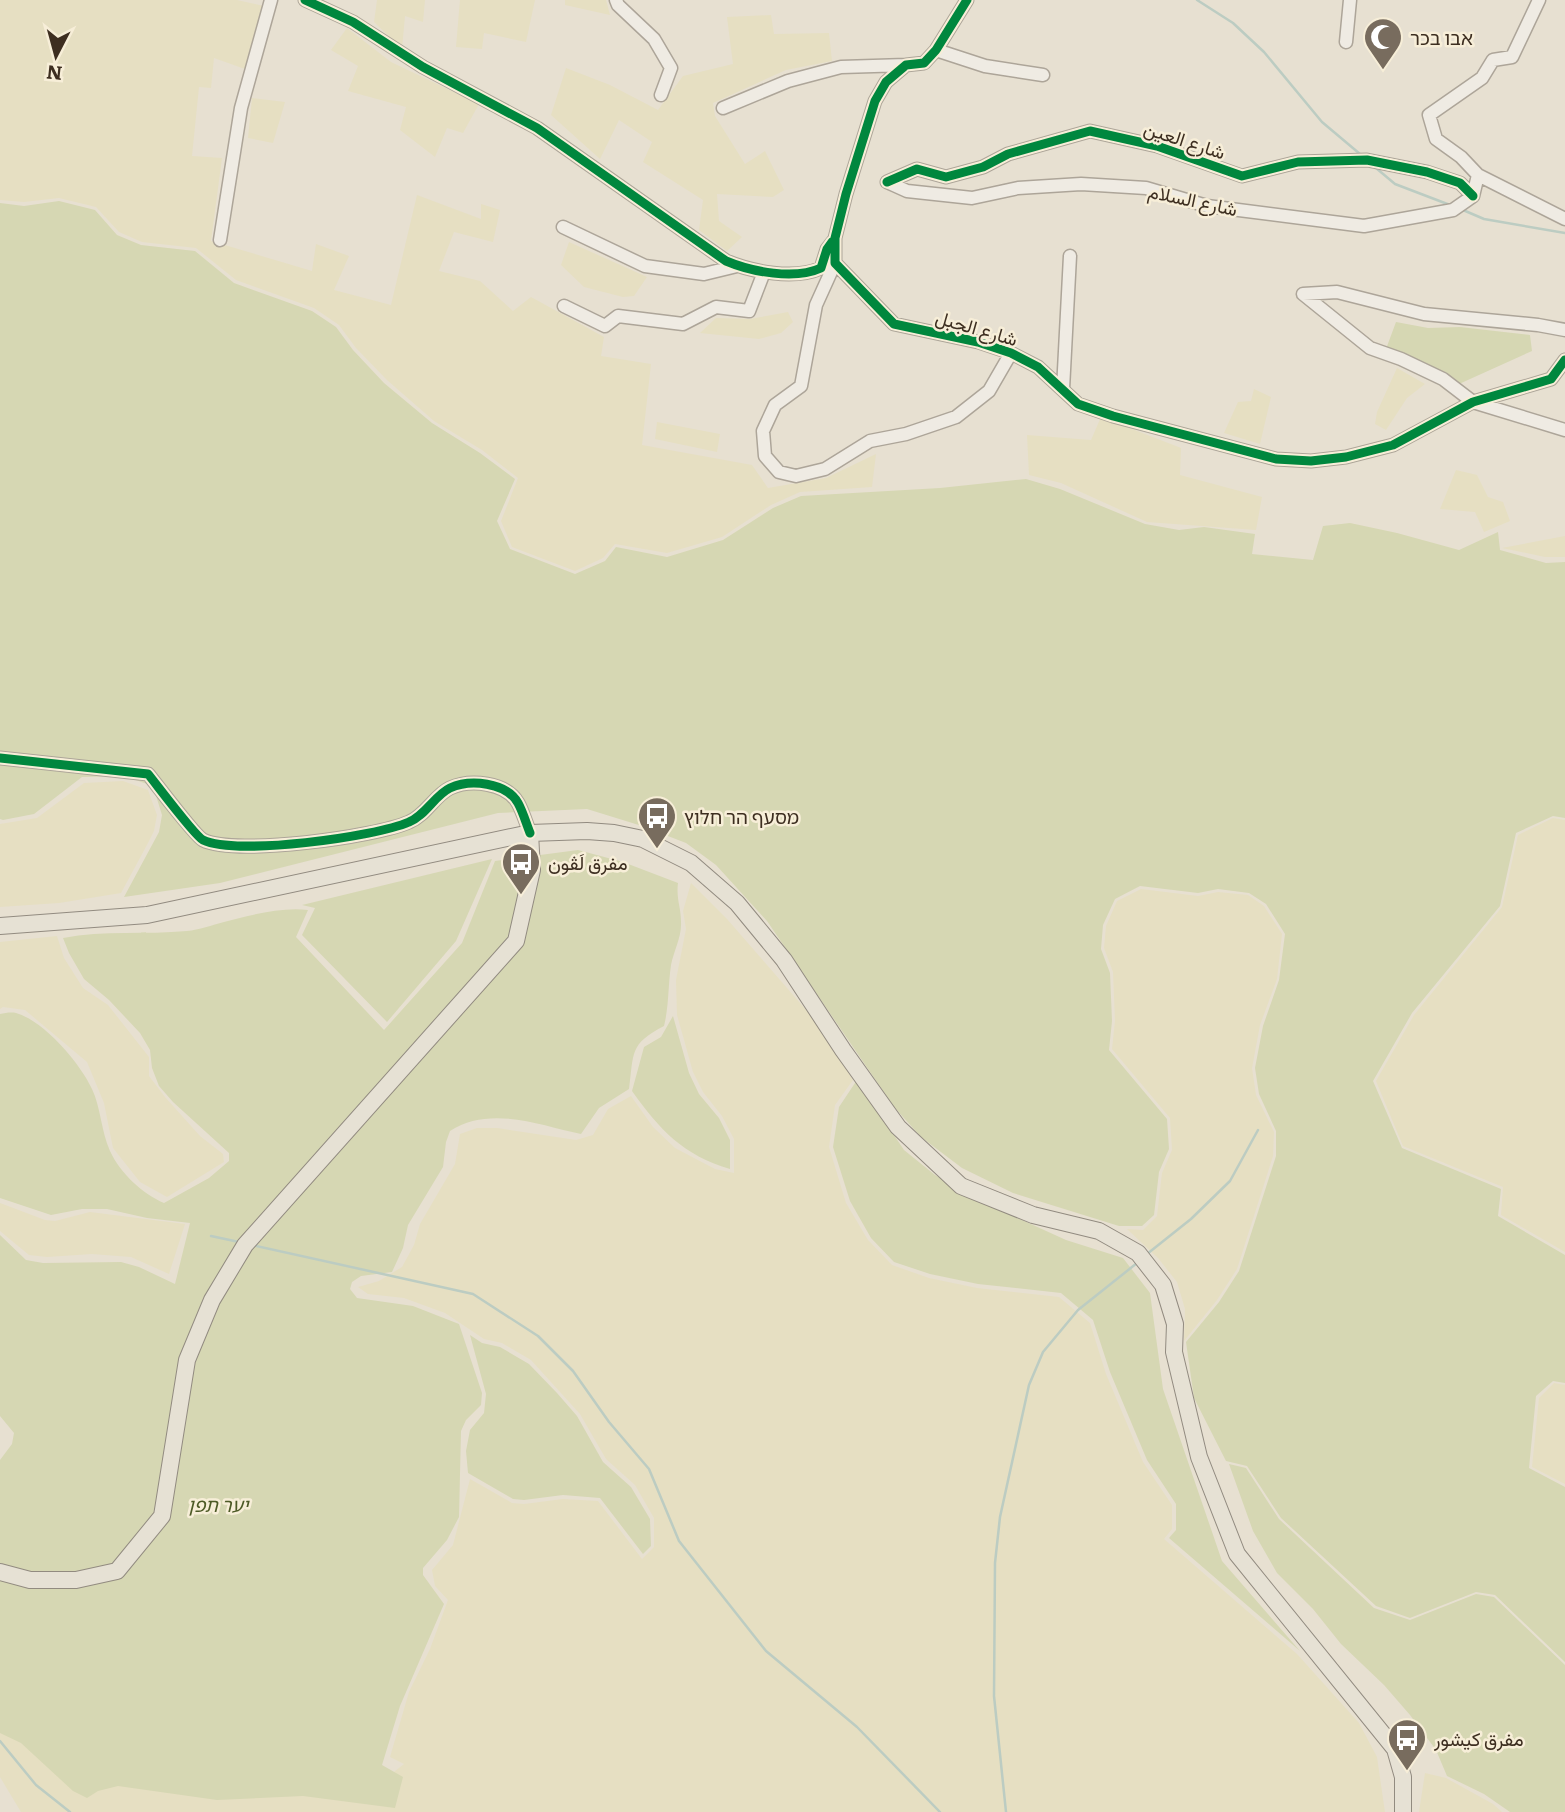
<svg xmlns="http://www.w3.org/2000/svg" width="1565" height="1812" font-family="Literata,Vazirmatn,'Noto Sans Hebrew',serif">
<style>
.farmland{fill:#e6dfc2}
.green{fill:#d6d7b3}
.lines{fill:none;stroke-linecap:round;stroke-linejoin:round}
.stream{stroke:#bcccc2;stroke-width:2.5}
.minor-casing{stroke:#ada599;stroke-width:15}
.major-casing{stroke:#928b80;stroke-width:18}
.minor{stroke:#efebe3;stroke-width:12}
.major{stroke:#e6e1d4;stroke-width:16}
.cycleway-casing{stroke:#f7eed8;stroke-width:13}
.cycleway{stroke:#00873e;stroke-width:9}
.labels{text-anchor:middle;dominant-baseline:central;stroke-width:5;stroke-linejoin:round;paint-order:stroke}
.poi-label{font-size:19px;fill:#3d2e20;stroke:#f7eed8;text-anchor:start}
.street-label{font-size:19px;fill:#3d2e20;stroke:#f7eed8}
.park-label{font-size:19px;font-style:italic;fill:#4d5a26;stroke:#f7eed8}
</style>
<rect width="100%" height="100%" fill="#e7e0d1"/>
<path class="farmland" d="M0,0H237L264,6L245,69L214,58L211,88L199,87L192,156L222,158L211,241L312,271L316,244L349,256L334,290L391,305L417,195L481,219V204L500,210L493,242L454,232L439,271L480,281L513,311L531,297L604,337L601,356L651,364L642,445L752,465L768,488L826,478L876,454L872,487L800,492L771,505L722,537L667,553L615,544L603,558L575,571L512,547L501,521L518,478L482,450L434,421L387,380L356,348L339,325L314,308L236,280L196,248L142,242L119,232L96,207L59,198L24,202L0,200Z
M377,0H425L423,22L405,16L402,49L374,22Z
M460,0H535L526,42L484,33L482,49L456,47Z
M565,0H606L610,15L565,5Z
M771,15L774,34L829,33L832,61L786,70L713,103L715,116L745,164L765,151L784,190L773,197L717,194L719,221L742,237L727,251L699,230L703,200L643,162L652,142L619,120L600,159L551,115L566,68L610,85L658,110L683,76L733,64L727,17Z
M347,28L391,62L479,104L463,133L447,128L435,157L400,130L406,107L348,91L358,66L331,50Z
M252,98L285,102L273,143L248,138Z
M569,242L647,277L634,296L623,297L584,287L561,265Z
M788,312L793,322L781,333L759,339L700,333L716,318L750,319Z
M1397,368L1425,384L1407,398L1386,430L1375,424L1377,412Z
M1254,389L1271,397L1260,444L1224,433L1238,402L1251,401Z
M1101,417L1181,448L1180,475L1262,497L1256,530L1147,522L1061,483L1029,475L1027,435L1091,440Z
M657,422L720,434L717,452L655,439Z
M1456,470L1477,475L1488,497L1503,502L1510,521L1484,532L1475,512L1440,509Z
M1565,536V557H1545L1502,548Z
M123,781L148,790L157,815L154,831L148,843L121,893L59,903L0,907V824L37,818L84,783Z
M1553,818L1565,820V1252L1501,1215L1503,1187L1403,1146L1376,1081L1414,1015L1502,907L1518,835Z
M691,883L727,919L814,1019L853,1080L835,1105L829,1147L846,1203L868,1240L892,1265L929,1278L977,1288L1059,1297L1090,1323L1106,1374L1143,1462L1172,1505V1529L1164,1539L1297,1654L1359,1723L1377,1757L1385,1812H21L0,1777V1703L380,1783L404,1764L390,1757L409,1692L430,1649L448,1600L435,1586L432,1570L453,1545L470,1479L512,1503L524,1504L563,1499L598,1501L642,1559L654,1547V1518L635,1485L606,1459L580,1414L531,1360L502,1343L484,1339L445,1313L404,1298L368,1294L358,1287L379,1281L402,1267L414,1245L420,1224L455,1164L460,1134L477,1128H497L576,1140L593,1135L608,1109L631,1096L653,1127L675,1148L715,1169L734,1173V1139L722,1116L703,1092L693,1072L677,1015L676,980L686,929L683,911Z
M1141,889L1198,896L1218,892L1248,895L1264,906L1282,934L1277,979L1260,1025L1252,1068L1256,1095L1274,1132L1273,1156L1237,1269L1217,1300L1184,1341L1185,1309L1177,1282L1158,1258L1127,1229L1143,1230L1157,1216L1162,1173L1172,1150L1170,1118L1112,1049L1115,1021L1113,972L1104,948L1106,926L1117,901Z
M57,936L64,958L83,988L108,1005L149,1057V1076L165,1097L200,1136L223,1154L224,1162L167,1197L140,1182L113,1148L104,1103L87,1062L25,1010L3,1007L0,1009V942Z
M0,1203L45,1220L55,1221L90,1212L185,1224L169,1274L131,1257L92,1254L47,1257L29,1255L0,1231Z
M1554,1383L1565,1385V1484L1532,1467L1539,1398Z
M1425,1773L1446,1778L1493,1804L1502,1812H1419Z"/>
<path class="green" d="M59,201L95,210L117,235L141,245L195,251L234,283L312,311L336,327L353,350L384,383L432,423L480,453L515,479L497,521L510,549L575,574L605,561L616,547L667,557L723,540L773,508L801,496L940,488L1026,479L1060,489L1145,524L1179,530L1204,527L1255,534L1252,554L1313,560L1323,526L1350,523L1397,533L1459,550L1498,532L1500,550L1546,563L1565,562V818L1553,816L1516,833L1500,906L1412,1013L1373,1081L1402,1148L1501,1189L1498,1216L1565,1255V1383L1553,1381L1536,1396L1529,1468L1565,1487V1662L1495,1595L1476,1592L1410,1618L1376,1606L1281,1518L1247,1466L1226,1461L1194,1398L1186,1342L1219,1302L1239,1271L1276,1156V1131L1259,1094L1255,1068L1263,1026L1279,980L1285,934L1266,904L1249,893L1218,889L1198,893L1140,886L1115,899L1103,925L1101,949L1110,973L1112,1021L1109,1050L1167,1119L1169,1149L1159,1172L1154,1215L1142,1226H1119L1013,1193L962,1168L921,1137L894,1107L767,921L716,865L686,843L642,826L587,809L498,813L220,883L124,897L159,832L162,815L153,786L124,776L82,777L34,814L3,820L0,819V203L24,206Z
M1396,322L1428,328L1460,327L1530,335L1532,351L1459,384L1445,372L1386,349Z
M578,850L623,862L678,883C676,899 681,907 681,921C682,937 674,950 671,965C668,986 669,1006 664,1026C629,1044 634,1053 629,1089L599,1108L581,1134C539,1125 490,1105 450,1131L446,1142L443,1167L408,1225L403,1248L392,1272L361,1276L352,1282L350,1289L357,1298L413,1306L459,1324L482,1393L481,1405L466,1420L461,1431L459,1517L447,1540L423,1568V1575L444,1604L400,1706L382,1765L403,1777L395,1808L303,1796L217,1800L118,1786L98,1791L87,1798L73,1791L21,1743L0,1733V1460L12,1444L14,1433L0,1416V1235L26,1260L43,1263L121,1262L139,1267L175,1284L190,1223L147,1218L107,1209H82L51,1215L0,1198V1014C5,1013 11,1012 16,1013C44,1021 80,1063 92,1089C101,1108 101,1131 110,1151C120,1173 143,1194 164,1203L209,1178L229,1161V1153L173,1102L159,1086L152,1068L150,1050L140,1033L109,1000L84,979L69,953L63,938C104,930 146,935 187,931C199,930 212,925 224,922C251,915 281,907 308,910L296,937L384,1030L462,943L495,861Z
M492,859L456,941L387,1022L302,935L315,908L302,905Z
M673,1016L689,1073L699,1094L719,1118L730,1140V1169C683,1155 660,1130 632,1091L644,1047L661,1037Z
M857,1080L904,1150L935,1175L987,1204L1066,1240L1123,1258L1150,1293L1163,1389L1222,1561L1300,1651L1169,1538L1176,1530V1504L1147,1460L1110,1372L1093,1320L1061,1293L978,1284L930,1274L894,1262L871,1238L850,1201L833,1147L839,1107Z
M470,1335L482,1343L500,1347L529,1364L557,1393L577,1416L603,1462L631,1487L650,1519L651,1546L643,1554L600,1498L563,1495L524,1500L513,1499L468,1473L466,1451L470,1430L484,1413L486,1394Z
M1229,1464L1246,1468L1279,1519L1374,1608L1410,1620L1476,1594L1494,1597L1565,1665V1812H1510L1484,1794L1447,1776L1436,1750L1410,1715L1384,1685L1341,1644L1313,1609L1277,1573L1253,1531Z"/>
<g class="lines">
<path class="stream" d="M1197,0L1233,23L1264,52L1322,122L1360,154
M1376,168L1395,184L1450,205
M1463,210L1484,219L1565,233
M211,1236L239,1242
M252,1245L473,1294L538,1336L573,1371L609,1422L649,1469L679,1541L766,1651L857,1727L940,1812
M1147,1254L1191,1219L1230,1181L1258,1130
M0,1741L36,1785L70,1812
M1006,1812L994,1696L995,1563L1000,1517L1029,1385L1043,1352L1078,1310L1137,1263"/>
<defs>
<path id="minor" d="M305,0L353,22L423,67L537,128L726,261C752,272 795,280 821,268L827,249L834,240
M616,0L618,5L654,39L671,68L661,95
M967,0L936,50L924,63L906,65L886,82L875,101L846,194L835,238V263L894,324L978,342L1011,353L1038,367L1078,404L1113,416L1276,459L1311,461L1346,457L1393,445L1473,402L1551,379L1565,360
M1539,0L1512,57L1493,60L1482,78L1429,115L1436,139L1461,157L1478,175L1565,219
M1346,42L1350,0
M936,50L985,66L1043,75
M723,108L788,81L841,67L906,65
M887,182L907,191L972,198L1018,188L1081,184L1146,188L1207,206L1364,226L1453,210L1473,196L1478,175
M887,182L917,169L946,177L983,167L1008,154L1090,131L1157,146L1242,176L1298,162L1367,160L1427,172L1460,183L1473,196
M563,227L645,266L704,274L737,266
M220,240L241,108L271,0
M835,263L816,305L801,386L775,405L763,431L765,456L779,472L796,476L825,469L870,441L906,434L956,417L989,391L1011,353
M564,306L605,326L618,316L683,324L716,307L749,311L764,272
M1565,330L1538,325L1424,314L1337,292L1303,294L1370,348L1401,359L1443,379L1473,402L1565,430
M1063,389L1070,256
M0,758L148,774C157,785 195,836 203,840C236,856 375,837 409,822C425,816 435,795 450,788C470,779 506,782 518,803C523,812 526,823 530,833"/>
<path id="major" d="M0,926L147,915L530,833L587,831L614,833L643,839L691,863L737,903L784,960L843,1050L898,1127L961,1186L1033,1215L1099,1231L1138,1253L1163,1285L1175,1324L1174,1352L1199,1457L1237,1554L1395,1749L1403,1777V1812
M0,1572L30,1580H76L117,1571L162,1516L187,1360L212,1300L245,1245L516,941L532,870L530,833"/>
</defs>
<use href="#minor" class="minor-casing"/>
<use href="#major" class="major-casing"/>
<use href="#minor" class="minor"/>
<use href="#major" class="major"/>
<defs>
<path id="cycleway" d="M305,0L353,22L423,67L537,128L726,261C752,272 795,280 821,268L827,249L832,242
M967,0L936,50L924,63L906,65L886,82L875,101L846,194L835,238V263L894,324L978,342L1011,353L1038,367L1078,404L1113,416L1276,459L1311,461L1346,457L1393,445L1473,402L1551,379L1565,360
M887,182L917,169L946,177L983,167L1008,154L1090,131L1157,146L1242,176L1298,162L1367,160L1427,172L1460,183L1473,196
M0,758L148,774C157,785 195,836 203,840C236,856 375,837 409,822C425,816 435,795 450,788C470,779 506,782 518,803C523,812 526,823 530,833"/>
</defs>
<use href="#cycleway" class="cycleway-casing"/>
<use href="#cycleway" class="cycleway"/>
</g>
<defs>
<symbol id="mosque-pin" viewBox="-11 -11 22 30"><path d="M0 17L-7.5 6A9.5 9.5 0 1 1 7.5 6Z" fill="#786c5e" stroke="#f7eed8"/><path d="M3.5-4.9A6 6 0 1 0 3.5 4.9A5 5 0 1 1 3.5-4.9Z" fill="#fff"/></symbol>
<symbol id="bus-pin" viewBox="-11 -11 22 30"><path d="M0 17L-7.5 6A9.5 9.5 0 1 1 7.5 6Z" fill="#786c5e" stroke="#f7eed8"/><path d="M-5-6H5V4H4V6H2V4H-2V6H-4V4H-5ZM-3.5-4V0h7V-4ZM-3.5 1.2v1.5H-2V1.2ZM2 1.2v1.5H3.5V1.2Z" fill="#fff"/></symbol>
</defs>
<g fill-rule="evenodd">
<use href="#mosque-pin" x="1361" y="15" width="44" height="60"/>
<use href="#bus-pin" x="635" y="794" width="44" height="60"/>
<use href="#bus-pin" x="499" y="840" width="44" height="60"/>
<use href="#bus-pin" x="1385" y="1716" width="44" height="60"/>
</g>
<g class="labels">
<g class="poi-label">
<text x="1410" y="37">אבו בכר</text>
<text x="684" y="816">מסעף הר חלוץ</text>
<text x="548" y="862">مفرق لَڤون</text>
<text x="1434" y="1738">مفرق كيشور</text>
</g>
<g class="street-label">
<text transform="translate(1185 139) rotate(18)">شارع العين</text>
<text transform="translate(1193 199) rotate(12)">شارع السلام</text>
<text transform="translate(977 327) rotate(16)">شارع الجبل</text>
</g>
<g class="park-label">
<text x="218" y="1504">יער תפן</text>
</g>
</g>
<g transform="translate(56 56) rotate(186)" stroke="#f7eed8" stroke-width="5" paint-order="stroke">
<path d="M0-5L12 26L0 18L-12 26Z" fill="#3d2e20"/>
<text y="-10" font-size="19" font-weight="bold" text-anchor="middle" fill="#3d2e20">N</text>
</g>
</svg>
